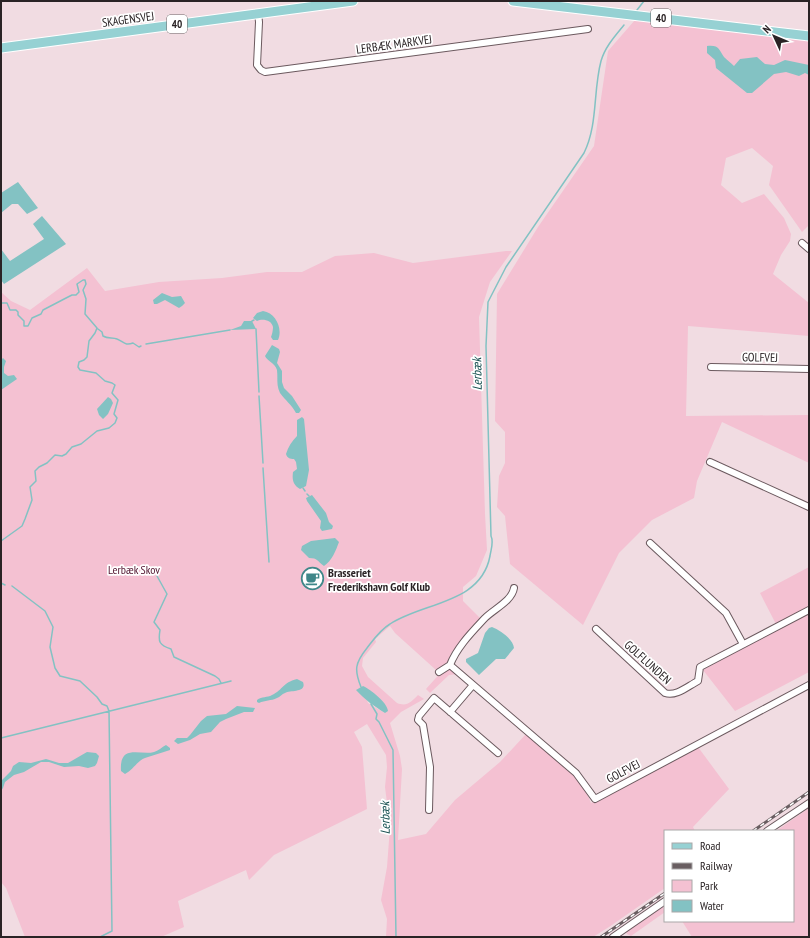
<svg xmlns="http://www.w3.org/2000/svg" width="810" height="938" font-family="'PT Sans Narrow',sans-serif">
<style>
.green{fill:#f4c1d2;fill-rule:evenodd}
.water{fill:#83c2c3}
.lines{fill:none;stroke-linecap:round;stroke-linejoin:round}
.stream{stroke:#83c2c3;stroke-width:1.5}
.minor-casing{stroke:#6b595e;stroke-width:8}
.primary-casing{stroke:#fff;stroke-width:11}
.minor{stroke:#fff;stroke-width:6}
.primary{stroke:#96d1d3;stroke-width:9}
.rail-casing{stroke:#695e61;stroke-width:3}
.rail{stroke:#fff;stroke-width:1.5;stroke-dasharray:4.5;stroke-linecap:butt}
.labels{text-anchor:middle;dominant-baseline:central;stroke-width:3.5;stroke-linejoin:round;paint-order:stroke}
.shield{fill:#fff;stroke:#6a6566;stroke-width:1}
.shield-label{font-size:11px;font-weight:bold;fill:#2a2325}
.street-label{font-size:12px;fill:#2a2325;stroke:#fff}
.park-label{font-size:12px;fill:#521530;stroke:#fff}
.poi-label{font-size:12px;font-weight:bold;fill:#2a2325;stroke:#fff;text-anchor:start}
.water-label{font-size:13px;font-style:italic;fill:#174f50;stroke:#fff}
</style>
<rect width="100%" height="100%" fill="#f1dce2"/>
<path class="green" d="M635,20L809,41V225L802,232L769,185L773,166L752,148L726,158L721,185L742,203L764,194L784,218L791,234L790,241L781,255L773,274L809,303V336L688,326L686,416L809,415V463L722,422L697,481L694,498L652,520L619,553L583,625L510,564L505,516L497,507L499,476L505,463V432L495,421L497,294L538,227L594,146L608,51Z
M506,251H512L490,282L479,317L485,514L487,550L476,576L463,587V601L480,618L451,653C449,661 444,668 436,670L395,633L390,626L375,639L376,642L363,658L362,666L368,677L397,703C407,707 411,702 418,695L424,699L401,712L390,723L400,756L402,769L398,840L426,834L455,800L500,762L526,734C550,754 580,773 591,803L698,747L729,789L693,827L695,831H665V888L609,927L593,937H386L387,919L381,900L387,867L390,827L385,787L387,767L386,755L367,724L354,732L362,747L367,809L274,855L249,880L246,870L178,901L184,927L161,937H25L6,888L1,882V292L11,301L30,310L87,268L105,291L159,282L222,278L267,272H302L335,256L374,253L413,263ZM362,686L384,703L385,713L368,703Z
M809,567V672L735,711L703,670L778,628L760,593Z
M447,669H451L458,674L449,675L430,693L426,689L443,670Z
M809,808V937H692L682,921H793V831H776Z
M665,905V912L631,936L627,934L626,931Z"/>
<path class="water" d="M707,46C720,45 718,49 724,57C727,60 731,63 734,66L740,59L757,57L765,64L774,65L785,60L809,65V75L805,73L799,76L786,72L774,74L752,93H747L716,68L715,60L707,53Z
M18,182L38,208L27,214L18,204H12L1,213V193Z
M42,216L66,244L4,284L1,280V249L10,261L44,239L33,224Z
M162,293L172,297L181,296L185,303L182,306L179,308L165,300L157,304H154L153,300Z
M263,311C276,313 283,329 278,340H273L271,337C272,335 273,330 273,327C272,320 262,318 257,321L253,318L257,313Z
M244,321H252L256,329L230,330L241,326Z
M272,345L279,349L280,352L277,363L282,371V382L284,388L292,396L301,410L299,413H296C292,405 285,400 280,393C276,385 278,378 277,370C275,363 267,361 265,356Z
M3,358L6,361L4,367V373L8,376L14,375L17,379L1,390V360Z
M108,397L111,399L113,403L108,414L103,419L99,415L97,409Z
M302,417L304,419L309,470L306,486L300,489C293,485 292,480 293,472L297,469L296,462L294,459C290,459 287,458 286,454C288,447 292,441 297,436V420Z
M312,495L326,513L329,522L333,526L332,529L322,531L320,528L321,521L307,501L306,498Z
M335,538L339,542C336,550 332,561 324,566C317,561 318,558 309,558L301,550L302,546L311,541Z
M492,627C500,630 513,639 514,648L505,659H496L479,675L466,662V659L478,653L485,633L489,628Z
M297,679L303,682C307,693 291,690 285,693C282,694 280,697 277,698C271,701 265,700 259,703L257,702V700C262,696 267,698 272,695C284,689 282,683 297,679Z
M363,686C371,690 387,702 388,711L385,713C374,706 365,700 356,690Z
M237,706L255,708L253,712H244L226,719L220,722L211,732L200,734L190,740L178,744L174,741L177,738H187L190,735L201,721L207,716L226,714Z
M166,745L170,748V750C162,753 153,755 145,758C137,761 133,770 125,774L121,771C119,743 141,756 154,752C158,751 162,747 166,745Z
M87,752L96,753L99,756L97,763L95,766L88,768L79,766L64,767L49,762H41L24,772L14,775L5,782L3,788L1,791V781L11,771L13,766L19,762L31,763L46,759L59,763H68Z"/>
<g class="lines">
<path class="stream" d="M637,10L644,1
M1,303H7L10,310H16L18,312V315L24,321V326H28L32,318L41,314L43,310L68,297L72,295H76L79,292L77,284L83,280H85L86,284L83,290L86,299L85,314L97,328L95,333L89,341L87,357L84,360L79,362L78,367L80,370L96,373L105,381L112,383L115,385L112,393L118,400L114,414L117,418L115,423L109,428L97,431L81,444L72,447L66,454L62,456L55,455L47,463L39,467L35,471L36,481L30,487L32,500L25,519L22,526L1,541
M252,321L254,320
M98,329L102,332L103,336C108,339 113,337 117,339C124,342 125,346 133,343L139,347L141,346
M256,329L259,392
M146,344L230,330
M259,396L263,463
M263,468L269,562
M303,488L305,491
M307,494L309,496
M157,576L167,594L154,622L160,630C158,642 159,645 171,649L174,657L215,676L219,679L221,683
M1,583L5,585
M12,586L45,611L53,627L50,647L55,668L60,676L80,681L97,697L102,704L107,706L109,711L112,931L100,937
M361,687C354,670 355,663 367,648C374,639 380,630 390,624C423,602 481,604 490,556C491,549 494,542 491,536L486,346L488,302L506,267L584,153C598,125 593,91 601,61C605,47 615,36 624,25
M371,704L377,714L376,719L379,722L393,750L396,937
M1,738L231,681"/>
<defs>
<path id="minor" d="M258,13L259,22L257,65L261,70L265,72L588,29
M802,243L809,249
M711,367L809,369
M710,462L809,507
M650,543L726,613L743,644
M596,629L665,693C676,697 688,686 698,681L700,667L809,610
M450,665C457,647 472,632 485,618C494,609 512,601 514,588
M439,672L450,665L576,773L595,799L809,685
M450,712L473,685
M429,810L430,767L423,725L418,720L419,716L434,698L498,753
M767,831L809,803
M613,937L665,901"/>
<path id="primary" d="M513,1L809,36
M1,48L353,1"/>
</defs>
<use href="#minor" class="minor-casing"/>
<use href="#primary" class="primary-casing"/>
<use href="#minor" class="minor"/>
<use href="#primary" class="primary"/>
<defs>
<path id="rail" d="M753,831L809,792
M601,937L665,893"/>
</defs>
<use href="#rail" class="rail-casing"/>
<use href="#rail" class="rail"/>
</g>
<defs>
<symbol id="cafe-ring" viewBox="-11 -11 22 22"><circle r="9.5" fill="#fff" stroke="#3f8789" stroke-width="1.5"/><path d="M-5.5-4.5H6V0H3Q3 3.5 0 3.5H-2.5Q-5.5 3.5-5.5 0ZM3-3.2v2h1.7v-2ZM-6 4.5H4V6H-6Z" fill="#3f8789"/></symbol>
</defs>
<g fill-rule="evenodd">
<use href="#cafe-ring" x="300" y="566" width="25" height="25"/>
</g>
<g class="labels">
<g class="shield">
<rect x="651" y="9" width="20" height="18" rx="3"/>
<rect x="167" y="15" width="20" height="18" rx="3"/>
</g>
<g class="shield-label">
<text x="661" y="18">40</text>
<text x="177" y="24">40</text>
</g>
<g class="street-label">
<text transform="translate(128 19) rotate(-8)">SKAGENSVEJ</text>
<text transform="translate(394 44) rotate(-8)">LERBÆK MARKVEJ</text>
<text transform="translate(760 357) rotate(1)">GOLFVEJ</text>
<text transform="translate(648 662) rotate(42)">GOLFLUNDEN</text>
<text transform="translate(623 771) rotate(-28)">GOLFVEJ</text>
</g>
<g class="park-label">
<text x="134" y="569">Lerbæk Skov</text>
</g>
<g class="poi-label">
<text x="328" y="572">Brasseriet<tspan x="328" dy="14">Frederikshavn Golf Klub</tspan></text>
</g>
<g class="water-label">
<text transform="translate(477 374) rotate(-91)">Lerbæk</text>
<text transform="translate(385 818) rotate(-91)">Lerbæk</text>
</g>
</g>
<rect width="810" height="938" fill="none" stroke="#2a2325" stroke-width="4"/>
<rect x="664" y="830" width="130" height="92" fill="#ffffff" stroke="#aaa7a8"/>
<rect x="672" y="843" width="20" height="6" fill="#96d1d3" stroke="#aaa7a8"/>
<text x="700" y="850" font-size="12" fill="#2a2325">Road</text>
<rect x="672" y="863" width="20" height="6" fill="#695e61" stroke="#aaa7a8"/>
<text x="700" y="870" font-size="12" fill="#2a2325">Railway</text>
<rect x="672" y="880" width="20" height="12" fill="#f4c1d2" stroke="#aaa7a8"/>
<text x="700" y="890" font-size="12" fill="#2a2325">Park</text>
<rect x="672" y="900" width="20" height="12" fill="#83c2c3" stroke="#aaa7a8"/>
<text x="700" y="910" font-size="12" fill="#2a2325">Water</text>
<g transform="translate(774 36) rotate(314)" stroke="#ffffff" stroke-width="3" paint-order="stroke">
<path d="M0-3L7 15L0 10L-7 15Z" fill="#2a2325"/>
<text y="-6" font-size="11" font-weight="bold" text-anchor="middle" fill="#2a2325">N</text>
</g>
</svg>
